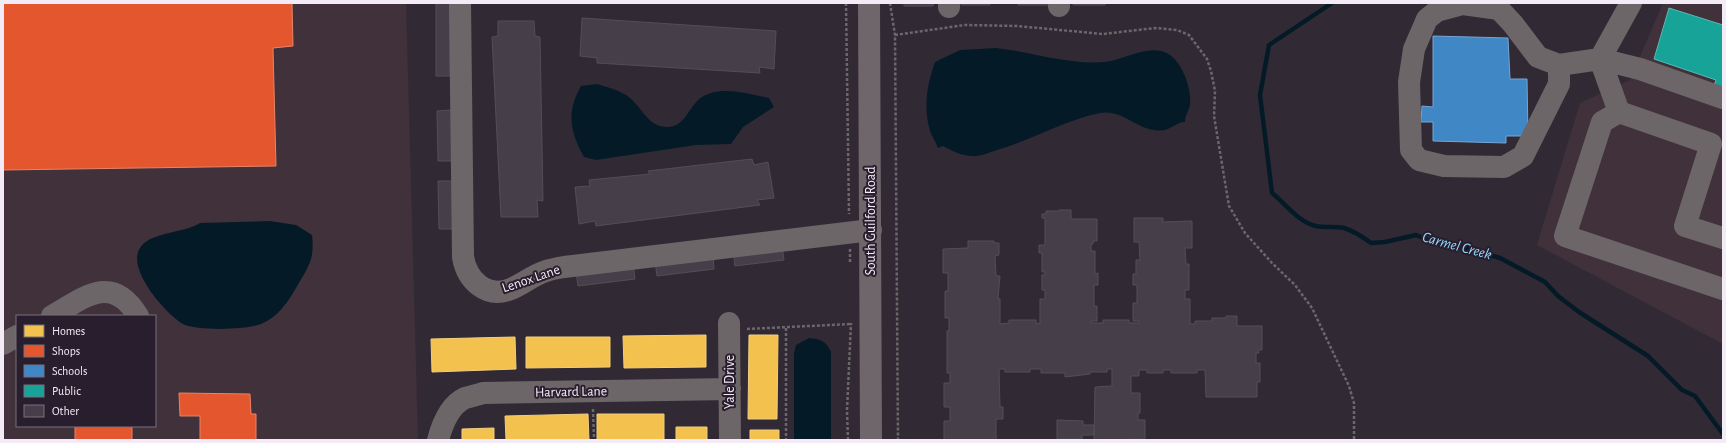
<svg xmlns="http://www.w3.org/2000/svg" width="1726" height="443" font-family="'Alegreya Sans',sans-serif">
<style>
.commercial{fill:#41313a;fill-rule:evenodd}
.water{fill:#041b27}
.homes{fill:#f2c14e;stroke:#f2ce80}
.shops{fill:#e4572e;stroke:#e8846a}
.schools{fill:#3f88c5;stroke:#75a6d4}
.public{fill:#17a398;stroke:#59b9b4}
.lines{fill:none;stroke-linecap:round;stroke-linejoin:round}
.stream{stroke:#041b27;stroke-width:4.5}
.building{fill:#463f4a;stroke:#534e56}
.path{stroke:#6c676a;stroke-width:2.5;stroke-dasharray:3 2;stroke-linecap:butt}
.minor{stroke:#6c6668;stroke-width:22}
.major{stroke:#6e666a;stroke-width:22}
.labels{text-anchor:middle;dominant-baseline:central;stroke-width:4;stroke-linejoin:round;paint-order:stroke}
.street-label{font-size:14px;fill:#f3ecf6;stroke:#281e2d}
.water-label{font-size:15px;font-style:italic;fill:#92d9fb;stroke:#281e2d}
</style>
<rect width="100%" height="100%" fill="#312a34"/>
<path class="commercial" d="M3,3H406L418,440H3ZM17,316H155V426H17Z
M1663,3H1723V344L1537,245L1580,103L1630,80Z"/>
<path class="water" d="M996,48C1032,52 1069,65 1105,62C1125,60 1151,42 1170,55C1183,64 1192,90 1190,105C1189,111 1185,115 1185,122C1175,122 1170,133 1154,130C1134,127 1121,109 1100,113C1065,120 1032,140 997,150C989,153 979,157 971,156C960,155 952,151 943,146L938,148C936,142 932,137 930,131C923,107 927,85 935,62L960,50Z
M597,84C607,87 618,90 626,95C641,104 646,126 666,127C686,128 688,106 702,97C721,85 749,94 769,98L774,107L743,127L731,144L696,145L596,160L584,157C570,132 566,112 581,86Z
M270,221L296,225L312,235C315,260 308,267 296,288C288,302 277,318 261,324C246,330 197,331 183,324C166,314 126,269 140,248C149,232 185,233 200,223Z
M809,338C821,339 826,341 831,352V440H794V353L796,345Z"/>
<path class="homes" d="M706,335V367L624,368L623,336Z
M749,335H778L777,419H748Z
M515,337L516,369L432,372L431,339Z
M526,337H610V367L526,368Z
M588,414L589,440H506L505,416Z
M597,414H664V440H597Z
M676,427H707V440H676Z
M494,428V440H462V429Z
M750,430H779V440H750Z"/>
<path class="shops" d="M3,3H292L293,46L273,48L276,166L3,170Z
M179,393L250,394L251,414H256V440H200V416H180Z
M75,426H132V440H75Z"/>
<path class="schools" d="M1433,36L1508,38L1510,79H1527L1528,136H1506V143L1433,141V122H1421L1422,106L1433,107Z"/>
<path class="public" d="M1669,8L1723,25V91L1713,88L1716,80L1654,59Z"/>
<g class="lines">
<path class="stream" d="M1332,3L1269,45L1260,95L1272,193C1286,204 1298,222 1316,226C1325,228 1335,226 1344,228C1354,231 1363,237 1371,243L1385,242L1416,235L1434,243L1452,244L1500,258L1545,282L1558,296L1579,312L1648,356L1682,390L1695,396L1723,434"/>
</g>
<path class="building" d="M436,3H450V76H436Z
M904,3H934L933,6H904Z
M961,3H990V5H961Z
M1018,3H1049V5H1018Z
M1073,3H1105V5H1073Z
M582,18L776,31L774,69L759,67L760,73L597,63V58L580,56Z
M498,21H534L535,36L540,37L543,201L537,200L538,217H501L492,37L498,36Z
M451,110L452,161H438L437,111Z
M752,159L754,165L768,162L774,198L757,200L760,205L596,226L595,221L579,224L575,187L590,186L589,180L650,174L648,171Z
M438,181H452L453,229H439Z
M1059,210H1071V219H1097V241H1093V244H1091V251H1095V274L1098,273V285H1094V306H1097V321H1091V323H1103V320H1129V323H1139V321H1133V303H1137V285H1133V274H1136V260H1140L1139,242H1134V218H1163V222L1192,221V248H1185L1186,264H1189V290H1185V299H1190V324H1195V321H1212V318H1226V316H1237V326H1262V350H1258L1259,353H1256V363H1260V382H1257V397H1206L1205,370H1197V373H1171V370H1163V373H1147V370H1139V376H1131V393H1140V413H1138V420H1145V439L1094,440L1095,387L1112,386V369H1107V372H1090V374L1065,377V373H1041V369H1030V372H1005V369H999L1000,407H1003V419H996V439L1000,440H944V421H950V407H944V383H950V373H947V331H949V318H945V291H948V273H943V249L968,248V241H994V243H999V255L995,256L996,276H1000L998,299H1000V324L1009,323V320H1036V324L1040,323V299H1045V290H1042V275H1045V272H1042V253H1039V245H1045V218H1042V214H1046V211H1059Z
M782,245L784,260L735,266L733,251Z
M713,254L714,269L657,276L655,261Z
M633,264L635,279L578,286L576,272Z
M1057,420L1083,421V425H1094V435H1082V439H1057Z"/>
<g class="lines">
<path class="path" d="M846,3L849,214
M890,3L895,35L898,440
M895,35L965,25L1017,26L1103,34L1155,28L1177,30L1189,35L1207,59L1211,71L1215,91L1214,116L1229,206L1245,233L1272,263L1295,285L1312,308L1349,386L1354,403V440
M850,249V264
M786,328V440
M747,329L851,324
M593,409L594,440
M848,440L847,410L851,323"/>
<path class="minor" d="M460,3L463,257C467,280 486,299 511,289C523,284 533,275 546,271C552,269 558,268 564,267L871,230
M949,3V7
M1059,6V3
M1600,59L1631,3
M1600,59L1619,112
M1559,65V84L1523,156L1504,167L1444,166L1419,160L1411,150L1409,82L1414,49L1427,19L1437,11L1463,4L1499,9L1513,24L1538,57L1559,65L1600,59L1640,69L1723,98
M1723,238L1685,226L1711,144L1619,112L1602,122L1565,236L1723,289
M52,316C85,297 112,273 138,316
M729,323L730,440
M3,344L17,336
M438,440C442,425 450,405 465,398C471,396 478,395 483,393L730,389"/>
<path class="major" d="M869,3L871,440"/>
</g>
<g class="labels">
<g class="street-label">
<text transform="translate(871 221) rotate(-90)">South Guilford Road</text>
<text transform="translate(531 279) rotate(-19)">Lenox Lane</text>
<text transform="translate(730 382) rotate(-90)">Yale Drive</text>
<text transform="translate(571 392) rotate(-1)">Harvard Lane</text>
</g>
<g class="water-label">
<text transform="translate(1457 246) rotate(15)">Carmel Creek</text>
</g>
</g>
<rect width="1726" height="443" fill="none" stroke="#f3ecf6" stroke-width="8"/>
<rect x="16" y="315" width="140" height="112" fill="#281e2d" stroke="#79707d"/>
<rect x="24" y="325" width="20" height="12" fill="#f2c14e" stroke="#79707d"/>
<text x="52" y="335" font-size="12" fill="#f3ecf6">Homes</text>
<rect x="24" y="345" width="20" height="12" fill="#e4572e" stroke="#79707d"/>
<text x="52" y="355" font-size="12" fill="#f3ecf6">Shops</text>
<rect x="24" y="365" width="20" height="12" fill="#3f88c5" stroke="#79707d"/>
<text x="52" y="375" font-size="12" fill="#f3ecf6">Schools</text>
<rect x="24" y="385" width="20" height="12" fill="#17a398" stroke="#79707d"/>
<text x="52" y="395" font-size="12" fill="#f3ecf6">Public</text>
<rect x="24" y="405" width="20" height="12" fill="#463f4a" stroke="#79707d"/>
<text x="52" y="415" font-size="12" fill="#f3ecf6">Other</text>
</svg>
